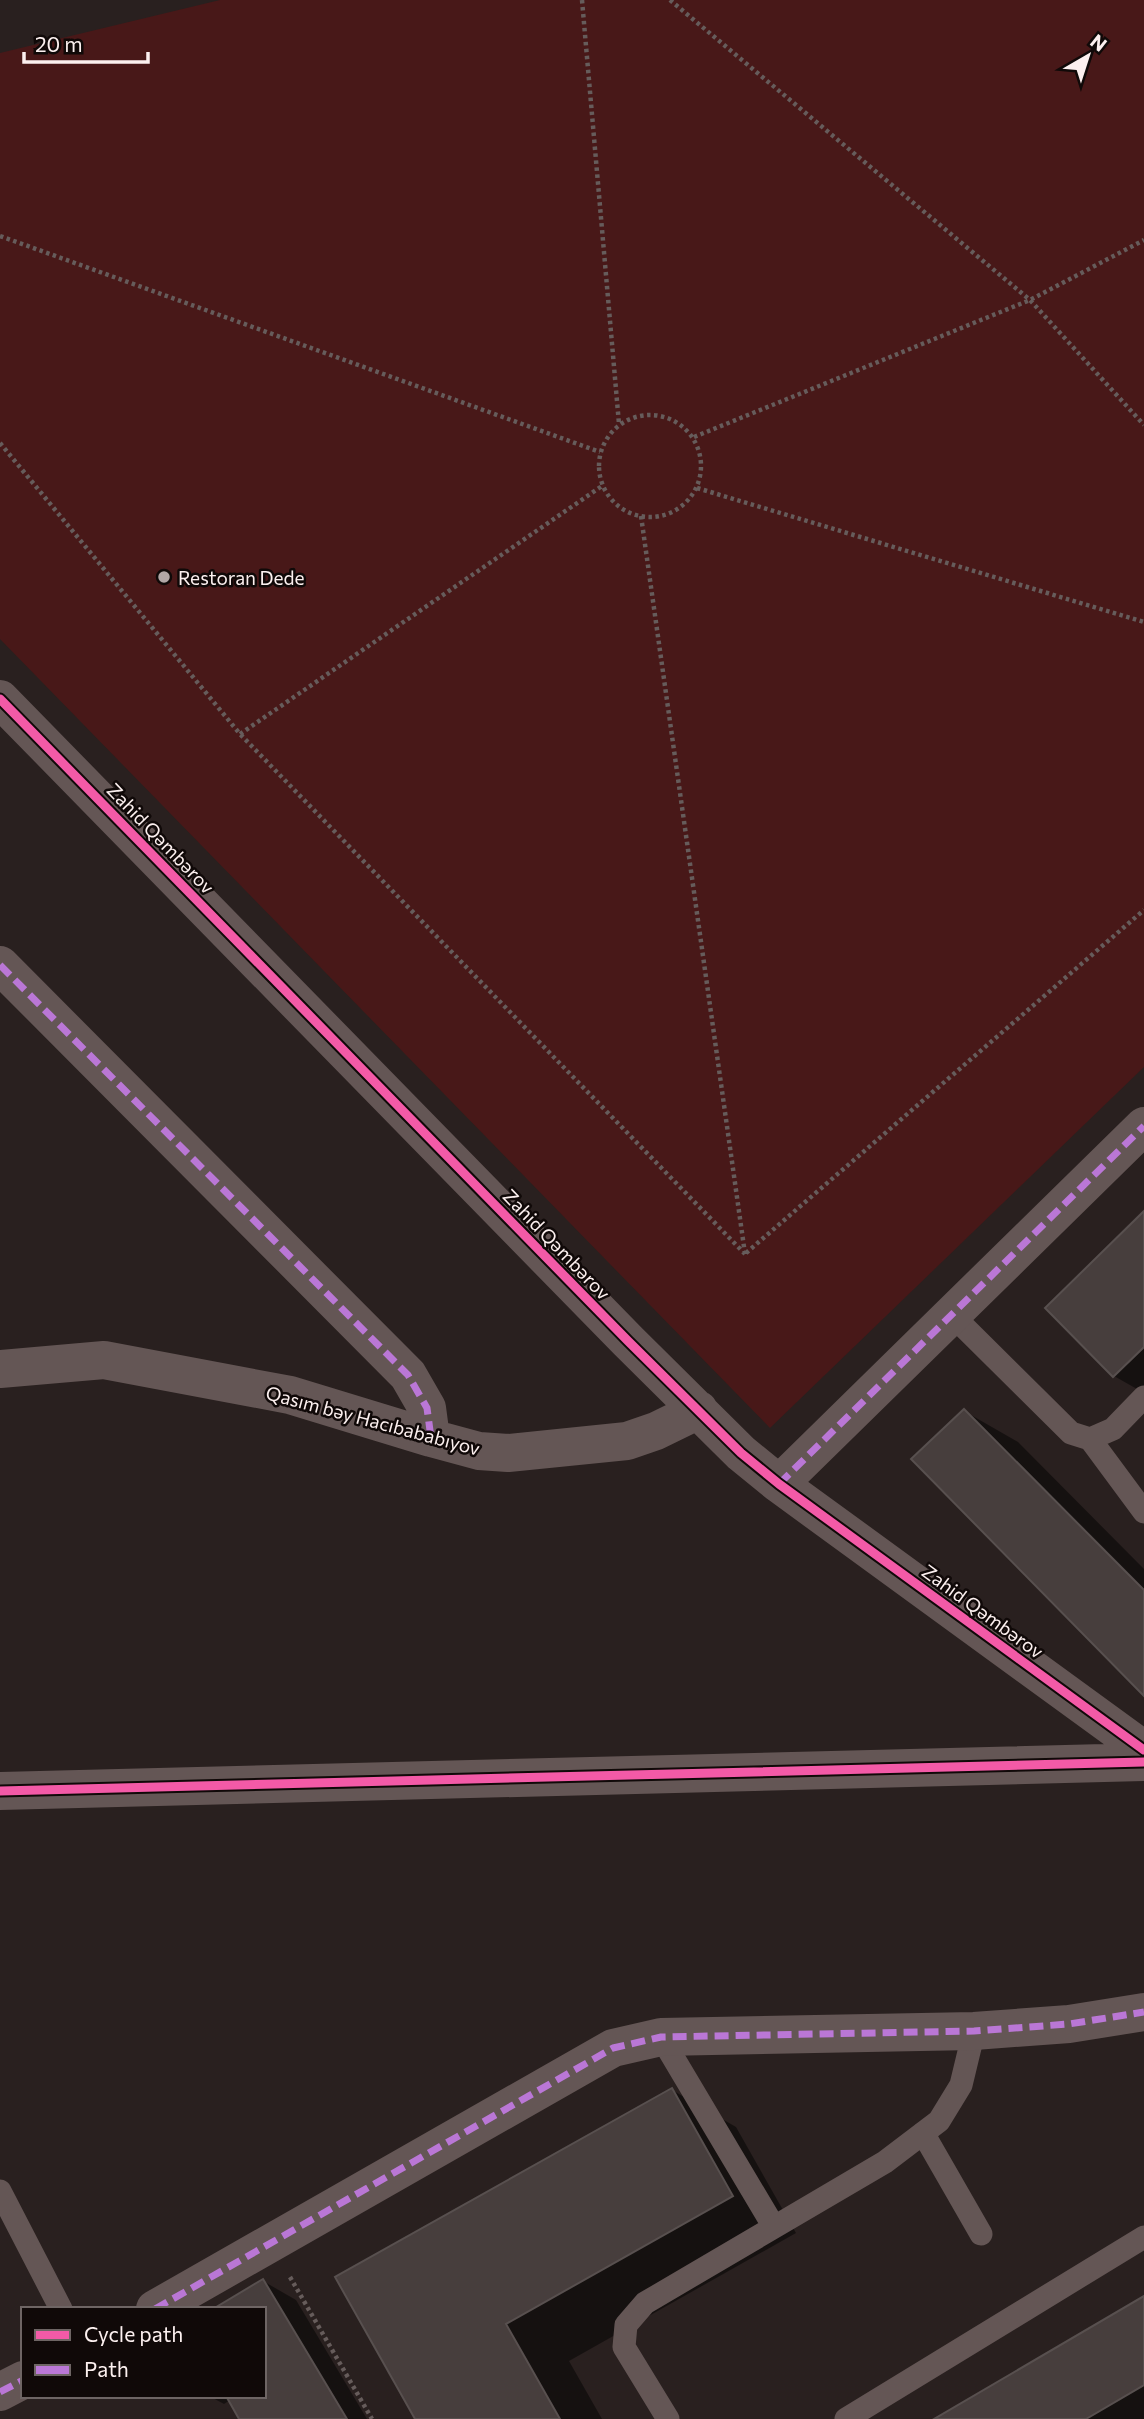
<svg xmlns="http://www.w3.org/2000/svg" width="1144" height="2419" font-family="Commissioner,sans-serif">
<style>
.green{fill:#481818}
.shadow{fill:#0007}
.building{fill:#473e3d;stroke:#58504f;stroke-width:2}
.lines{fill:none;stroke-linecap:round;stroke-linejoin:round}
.path{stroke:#665c5b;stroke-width:4.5;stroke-dasharray:3.5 3.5;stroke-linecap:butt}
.service{stroke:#645655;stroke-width:23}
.minor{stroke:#645655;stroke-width:38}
.quiet{stroke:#ba77d6;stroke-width:7;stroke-dasharray:14 7;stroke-linecap:butt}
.cycleway-casing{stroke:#100908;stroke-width:13}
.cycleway{stroke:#f35aa7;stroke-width:9}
.poi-dot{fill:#b2a7a6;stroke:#100908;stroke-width:2.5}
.labels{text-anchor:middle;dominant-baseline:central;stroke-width:5;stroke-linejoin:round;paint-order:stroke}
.poi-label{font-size:19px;fill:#fcf0ef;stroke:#100908;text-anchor:start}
.street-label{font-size:19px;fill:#fcf0ef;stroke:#100908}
</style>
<rect width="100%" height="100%" fill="#29201f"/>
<path class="green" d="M220,0H1144V1067L770,1428L0,639V53Z"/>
<path class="shadow" d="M1144,1213V1393L1114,1376L1047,1308Z
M964,1411L1018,1442L1144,1569V1693Z
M672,2090L736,2127L796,2233L569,2361L602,2419H417Z
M263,2281L296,2300L367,2419H241L230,2400L224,2404L209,2396H264Z
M1144,2298V2419H938Z"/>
<path class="building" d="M1144,1211V1347L1113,1377L1045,1308Z
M964,1409L1144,1590V1696L911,1459Z
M672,2088L733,2196L506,2324L560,2419H415L335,2277Z
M263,2279L347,2419H239L226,2396H264V2309H213Z
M1144,2296V2385L1086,2419H934Z"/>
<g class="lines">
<path class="path" d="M582,0L619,424
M670,0L1030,300L1144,425
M0,236L600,452
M599 466a51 51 0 1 1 102 0a51 51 0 1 1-102 0Z
M694,437L1030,300L1144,240
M0,443L240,734L745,1254
M697,488L1144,622
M641,516L745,1254
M240,734L602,486
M746,1253L1144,910
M290,2277L372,2419"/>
<path class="service" d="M952,1315L1071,1433L1090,1439L1113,1429L1144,1397
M1090,1439L1144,1512
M661,2037L774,2227
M923,2133L981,2234
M0,2191L61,2309
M668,2419L624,2347L626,2325L645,2303L885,2162L939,2121L961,2085L974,2031
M846,2419L1144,2237"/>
<path class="minor" d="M0,699L628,1341L741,1453L779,1484L1144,1750
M0,965L408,1375L427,1408L431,1438
M0,1369L104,1360L290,1395L431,1438L479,1451L508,1453L627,1441L656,1431L699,1410
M779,1484L1144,1126
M0,1791L1144,1762
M155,2309L613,2048L661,2037L974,2031L1069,2024L1144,2012
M0,2392L23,2380"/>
<path class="quiet" d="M0,965L408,1375L427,1408L431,1438
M779,1484L1144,1126
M155,2309L613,2048L661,2037L974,2031L1069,2024L1144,2012
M0,2392L23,2380"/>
<defs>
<path id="cycleway" d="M0,699L628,1341L741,1453L779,1484L1144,1750
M0,1791L1144,1762"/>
</defs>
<use href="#cycleway" class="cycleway-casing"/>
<use href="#cycleway" class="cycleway"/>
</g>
<circle class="poi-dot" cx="164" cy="577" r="7"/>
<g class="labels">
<g class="poi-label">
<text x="178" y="577">Restoran Dede</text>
</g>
<g class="street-label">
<text transform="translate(161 838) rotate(46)">Zahid Qəmbərov</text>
<text transform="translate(557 1244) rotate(46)">Zahid Qəmbərov</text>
<text transform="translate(373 1420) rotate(15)">Qasım bəy Hacıbababıyov</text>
<text transform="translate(983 1611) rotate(36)">Zahid Qəmbərov</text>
</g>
</g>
<rect x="21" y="2307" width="245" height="91" fill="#100908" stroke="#6e6564" stroke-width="2"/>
<rect x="35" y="2330" width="35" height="10" fill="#f35aa7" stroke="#6e6564" stroke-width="2"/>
<text x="84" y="2342" font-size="21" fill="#fcf0ef">Cycle path</text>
<rect x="35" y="2365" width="35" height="10" fill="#ba77d6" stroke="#6e6564" stroke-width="2"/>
<text x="84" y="2377" font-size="21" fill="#fcf0ef">Path</text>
<g transform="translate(1088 56) rotate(39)" stroke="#100908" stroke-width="5" paint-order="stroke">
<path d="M0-5L12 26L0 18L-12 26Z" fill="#fcf0ef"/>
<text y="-10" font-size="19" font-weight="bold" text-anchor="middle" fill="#fcf0ef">N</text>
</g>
<path d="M24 52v10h124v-10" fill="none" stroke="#fcf0ef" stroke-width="3.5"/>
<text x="35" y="52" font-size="21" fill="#fcf0ef" stroke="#100908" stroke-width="5" paint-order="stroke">20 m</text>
</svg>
